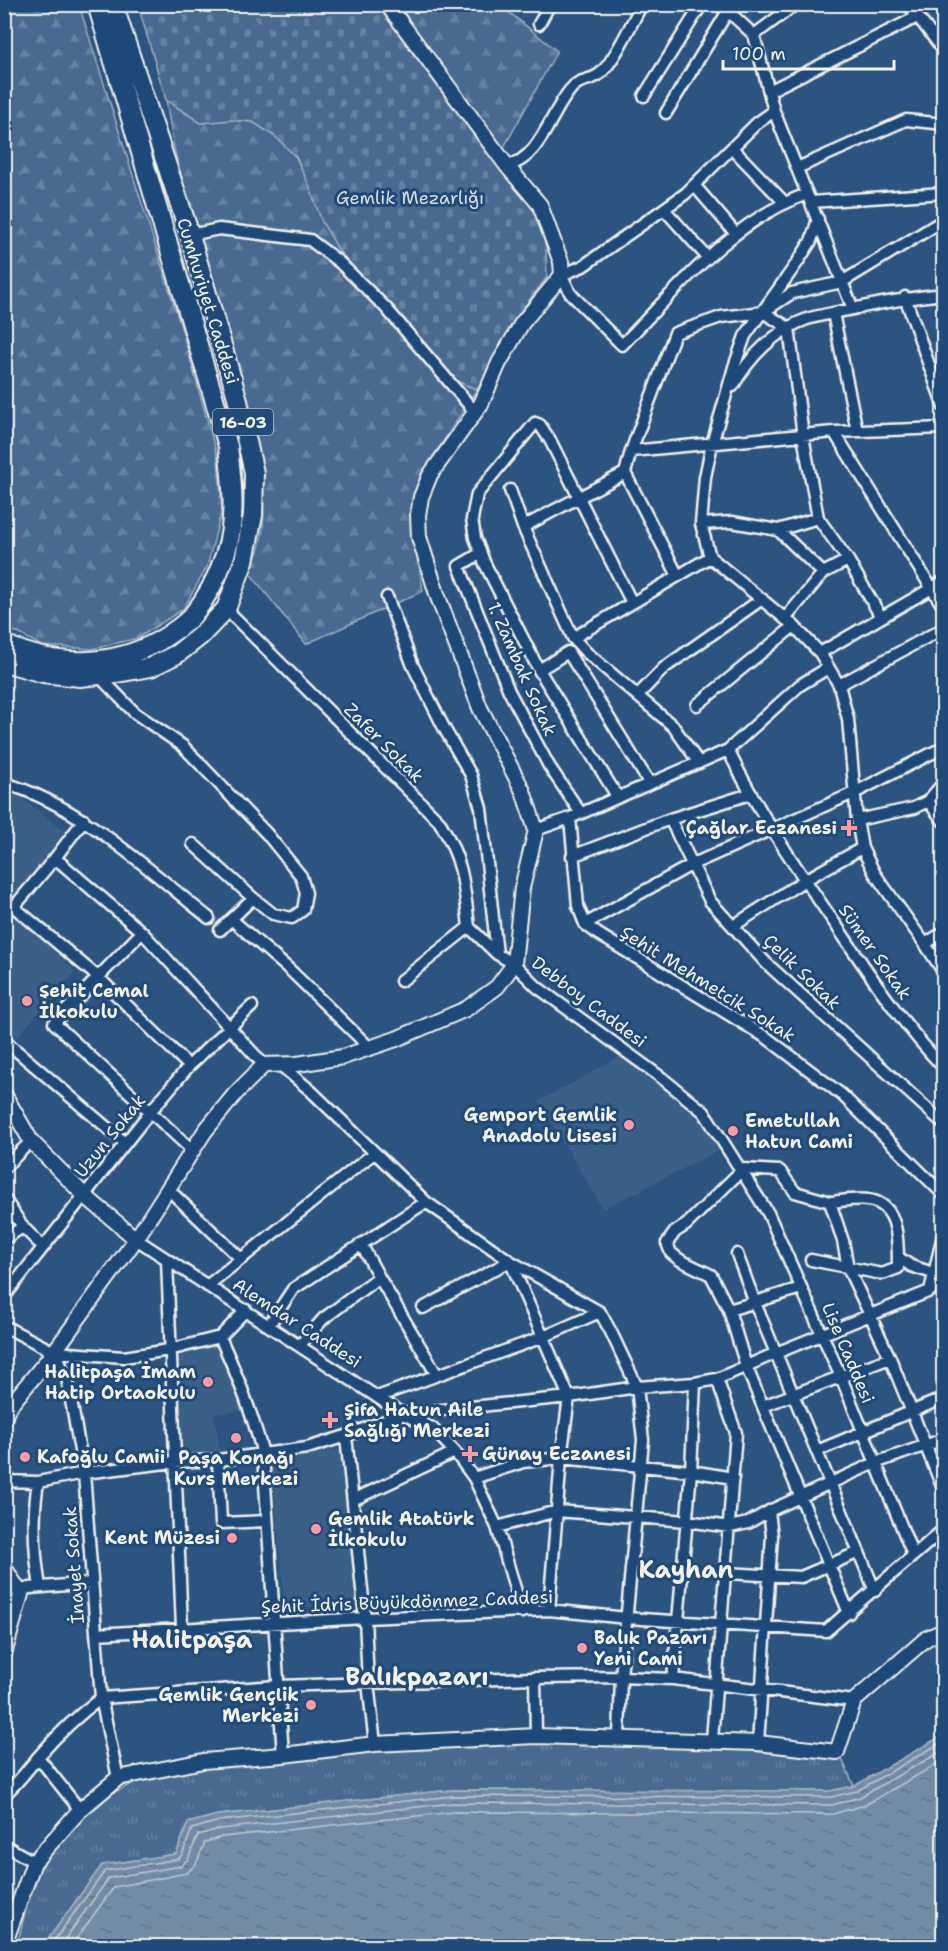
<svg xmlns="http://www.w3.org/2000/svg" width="948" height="1951" font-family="'Shantell Sans',sans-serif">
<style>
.built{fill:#3b6088}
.forest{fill:url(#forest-firs);stroke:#9eaebc;stroke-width:1.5}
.cemetery{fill:url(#cemetery-stones);stroke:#9eaebc;stroke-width:1.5}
.park{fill:url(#park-tufts);stroke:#9eaebc;stroke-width:1.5}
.water{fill:url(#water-ripples);stroke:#a7b4c0;stroke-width:1.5}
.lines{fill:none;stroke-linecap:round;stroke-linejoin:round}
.shore{stroke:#c0c9ce;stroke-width:1.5}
.minor-casing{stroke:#f4f1e8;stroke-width:15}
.tertiary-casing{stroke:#f4f1e8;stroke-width:18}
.primary-casing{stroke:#f4f1e8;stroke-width:22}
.minor{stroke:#1f4a7a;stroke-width:10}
.tertiary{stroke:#1f4a7a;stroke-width:14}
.primary{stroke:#1f4a7a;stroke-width:18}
.poi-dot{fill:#ff9aa2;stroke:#1f4a7a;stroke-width:2}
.labels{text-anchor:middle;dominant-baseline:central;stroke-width:6;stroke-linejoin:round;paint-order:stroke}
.shield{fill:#1f4a7a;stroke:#b4bfc7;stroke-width:1.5}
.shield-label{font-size:16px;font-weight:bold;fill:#f4f1e8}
.park-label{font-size:18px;fill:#dadddb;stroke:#1f4a7a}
.street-label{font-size:18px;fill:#f4f1e8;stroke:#1f4a7a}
.poi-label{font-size:18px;font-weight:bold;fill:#f4f1e8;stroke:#1f4a7a;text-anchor:start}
.district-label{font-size:24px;font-weight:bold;fill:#f4f1e8;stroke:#1f4a7a}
</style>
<defs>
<pattern id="forest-firs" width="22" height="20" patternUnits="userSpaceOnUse" patternTransform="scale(1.5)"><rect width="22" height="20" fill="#496b90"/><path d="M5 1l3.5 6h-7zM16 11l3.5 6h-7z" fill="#6481a0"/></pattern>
<pattern id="cemetery-stones" width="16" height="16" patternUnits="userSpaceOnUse" patternTransform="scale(1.5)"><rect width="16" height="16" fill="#496b90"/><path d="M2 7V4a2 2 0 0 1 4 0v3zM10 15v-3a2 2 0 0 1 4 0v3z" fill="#6481a0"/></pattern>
<pattern id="park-tufts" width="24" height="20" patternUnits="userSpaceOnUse" patternTransform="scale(1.5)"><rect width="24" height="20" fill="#496b90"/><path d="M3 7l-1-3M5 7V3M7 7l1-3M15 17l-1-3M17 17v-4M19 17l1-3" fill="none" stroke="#6481a0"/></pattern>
<pattern id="water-ripples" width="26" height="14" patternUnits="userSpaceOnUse" patternTransform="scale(1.5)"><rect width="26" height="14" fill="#738ca6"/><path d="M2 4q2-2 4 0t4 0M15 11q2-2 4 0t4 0" fill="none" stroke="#647484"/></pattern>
</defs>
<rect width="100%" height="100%" fill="#2c5481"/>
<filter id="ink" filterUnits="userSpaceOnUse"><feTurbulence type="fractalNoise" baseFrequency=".0167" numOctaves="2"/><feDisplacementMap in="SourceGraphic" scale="12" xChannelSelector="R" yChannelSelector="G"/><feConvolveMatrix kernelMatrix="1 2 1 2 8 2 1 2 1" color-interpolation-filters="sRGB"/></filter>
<g filter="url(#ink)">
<path class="built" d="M16,793L71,837L9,908L75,972L16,1038L5,1029L4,797Z
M627,1053L687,1099L720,1150L603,1209L539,1101Z
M228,1339L248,1410L214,1414L221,1459L185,1460L174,1354Z
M347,1449L361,1602L285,1609L271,1455Z"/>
<path class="forest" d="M4,5H79L183,333L218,459L222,509L207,567L183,609L138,638L92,649L42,646L5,626Z
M399,5H500L557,51L502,151L433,58Z
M166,100L201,123L230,120L253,122L276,137L296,157L340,252L456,381L477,389L420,477L412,517L423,591L306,644L249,572C270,533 264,498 259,456L174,149Z"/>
<path class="cemetery" d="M138,5H377L484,149L520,188L536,213L546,247L547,277L521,311L477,389L456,381L340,252L322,222L309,185L296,157L276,137L253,122L230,120L201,123L166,100Z"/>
<path class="park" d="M520,1735L693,1746L842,1759L854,1786L830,1791L452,1790L218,1815L188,1823L176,1854L102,1866L43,1946H17L33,1880L45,1861L86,1813L110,1794L141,1780L210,1766Z"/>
<path class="water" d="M943,1735V1946H43L102,1865L176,1854L188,1823L218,1815L452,1790L830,1791L854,1786Z"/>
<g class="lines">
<path class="shore" d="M50,1946L105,1871L178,1859L182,1855L192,1829L219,1821L453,1796L831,1797L857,1791L944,1741
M60,1946L109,1878L181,1866L188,1859L198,1835L220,1829L453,1803L832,1805L860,1797L944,1750
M71,1946L114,1887L187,1873L196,1864L205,1842L222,1837L454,1812L833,1814L865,1805L944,1760"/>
<defs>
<path id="minor" d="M717,4L728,11L754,35L774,111L853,309
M908,4L944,51
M539,24L550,4
M754,35L796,4
M769,91L917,17
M644,96L702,4
M774,111L757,123L685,194L583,266L562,275L570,293L622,345C677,289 731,221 807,194
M666,113L728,11
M732,148L784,202
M507,166C540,159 550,114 570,90C579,78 588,82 598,75C612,67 633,20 642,4
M797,168L906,120L944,124
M694,185L736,234
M811,202L944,193
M664,209L708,258
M818,219L811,241L797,263L745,336L734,367L712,444L705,477L701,524L710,557L794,626L820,653L839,685L848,719L857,820L862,848L875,874L925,944L944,973
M190,235L219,229L310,240L339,262L386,308L475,412
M905,297L944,407
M763,312L789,328L803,436L818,518L848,560L881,617
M833,313L857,431
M733,386C749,357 776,330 807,319C823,314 841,312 857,308C886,302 914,297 944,294
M834,432L944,608
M631,451L834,432L944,428
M625,473L678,576
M510,490L523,527L573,638L586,652L673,726L699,763
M701,524L732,522L778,530L823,573
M523,527L625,473L631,451L675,333L721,317L763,312L792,293L842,282L944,220
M778,530L818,518
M481,553L459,566L509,691L549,766L580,812
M387,597L413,666L444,728L471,775L481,808L497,954
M226,609L439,821C463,860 464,883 469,927
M785,619L823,573L848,560
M573,638L710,557
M820,653L944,581
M539,670L568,652L650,784
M98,675L135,713L183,746L267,834L301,876L306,893L303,910L292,918L273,914L253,898L220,930
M839,685L944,628
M638,695L664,668L762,599
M697,705L794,626
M728,750C758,812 797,869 836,925C869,974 903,1025 944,1068
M4,783C81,805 147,869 209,918
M617,796L539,670L485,564L475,538L472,519L477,494L535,423L540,425L550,440L632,603
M928,801L944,822
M570,818L578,906L585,924L598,934L767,1038L842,1095L944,1195
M670,819L710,901L766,963L944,1124
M84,820L55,858L142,932L264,1065
M857,820L914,808L928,801L944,782
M536,830L570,818L728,750L800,685L828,668
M193,844L253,898
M572,856L670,819L750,794
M55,858L14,907L98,977L189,1066
M231,919L290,970L370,1048
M585,924L693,864L856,792L944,747
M733,926L805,880L862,848
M469,927L497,954L514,964L537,987L662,1078L704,1112L768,1213L841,1377L913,1555
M142,932L54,1023L193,1151
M925,944L944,932
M401,981L469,927
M4,1040L125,1143
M279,1064L310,1090L426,1202L510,1261L600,1312L611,1332L637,1387L643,1440L621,1677L619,1737
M4,1168L31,1141
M743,1169L686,1225L675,1232L667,1243L671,1253L680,1260L711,1275L729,1310L746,1366L849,1613
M743,1169L780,1171L795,1192L830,1202L843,1241L848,1268L890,1358L944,1491
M168,1189L241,1259
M4,1198L23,1227L43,1247
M4,1239L23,1227
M136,1239L403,1414L432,1428L455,1452L474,1478L497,1527L522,1612
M361,1244L379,1277L437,1375
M737,1254L755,1303L875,1591
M898,1257L911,1266L933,1273
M167,1260L182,1628
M811,1260L882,1274L898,1268C898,1243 900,1205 869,1200C857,1198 842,1201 830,1202
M207,1286L374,1153
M4,1297L150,1112L189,1066L252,1006
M423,1308L510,1261L569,1397L561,1458L549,1610
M729,1310L801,1288
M269,1325L293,1289L426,1202
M4,1326L54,1352L124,1357L169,1350L220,1337L246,1310
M220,1337C238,1376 252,1413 263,1454L283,1755
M300,1345L323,1319L379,1277
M54,1352L67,1378L84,1473L101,1698L118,1778
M377,1397L543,1337L600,1312
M763,1406L890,1358
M346,1436L365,1618L368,1683L375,1744
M817,1451L944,1398
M218,1460L221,1523L267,1521
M474,1478L523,1462L561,1458L691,1471L733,1478
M4,1481L38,1482L84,1473L174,1462L218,1460L307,1448L346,1436L403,1414L569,1397L637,1387L695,1383L717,1379L776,1353L930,1291L944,1231
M38,1482C32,1518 34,1551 40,1587
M353,1500L455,1452
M497,1527L557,1511L687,1521L730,1527L748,1523L769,1511L875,1463L944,1439
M726,1573L801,1577L859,1552
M21,1594L25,1589L30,1588L92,1583
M96,1634L365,1618L549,1610L627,1618L826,1631L944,1529
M535,1678L536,1736
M673,1679L691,1471L695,1383
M101,1698L278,1686L535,1678L621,1677L673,1679L854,1701
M712,1740L736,1433L717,1379
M758,1743L772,1536L769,1511
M38,1757L80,1810
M4,1795C18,1783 28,1769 39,1756C58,1734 78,1715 101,1698
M4,1845L34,1862"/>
<path id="tertiary" d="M4,1094L31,1141L84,1195L136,1239
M4,1419L8,1408L54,1352L136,1239L205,1131L236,1093L264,1065L297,1064L343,1057L396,1039L466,1009L497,987L514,964L522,888L536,830L523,791L480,708L438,597L419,537L418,515L421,497L430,475L481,404L499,363L522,323L562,275L561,262L540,205L507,166L387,4
M4,1567L21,1594L4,1654
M4,1945L34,1862L80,1810L118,1778L203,1761L283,1755L375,1744L536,1736L758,1743L837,1752L854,1701L927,1638L944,1631"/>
<path id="primary" d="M4,644C55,667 110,668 159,641C170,634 183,626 192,616C206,599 218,576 225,555C237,519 232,483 228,446L97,4
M4,662L43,673L80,677L117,673L151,667L177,654L200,636L226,609L244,561L253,515L254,473L237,397L190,235L113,4"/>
</defs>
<use href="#minor" class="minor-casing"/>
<use href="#tertiary" class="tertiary-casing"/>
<use href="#primary" class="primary-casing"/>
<use href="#minor" class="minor"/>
<use href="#tertiary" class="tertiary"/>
<use href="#primary" class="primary"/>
</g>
</g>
<g class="poi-dot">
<path d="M846 819h6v6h6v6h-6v6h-6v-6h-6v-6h6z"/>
<circle cx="27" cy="1001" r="6"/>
<circle cx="629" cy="1125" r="6"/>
<circle cx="733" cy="1131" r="6"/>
<circle cx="208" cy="1382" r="6"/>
<path d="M327 1411h6v6h6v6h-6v6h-6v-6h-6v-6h6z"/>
<circle cx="236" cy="1438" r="6"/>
<path d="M467 1445h6v6h6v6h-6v6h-6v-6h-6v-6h6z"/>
<circle cx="25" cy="1457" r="6"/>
<circle cx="316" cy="1529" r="6"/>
<circle cx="232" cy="1538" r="6"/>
<circle cx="582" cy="1648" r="6"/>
<circle cx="311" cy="1705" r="6"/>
</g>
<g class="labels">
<rect class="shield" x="213" y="409" width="60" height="26" rx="4.5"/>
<g class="shield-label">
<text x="243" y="422">16-03</text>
</g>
<g class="park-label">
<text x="410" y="198">Gemlik Mezarlığı</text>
</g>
<g class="street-label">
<text transform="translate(208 301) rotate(73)">Cumhuriyet Caddesi</text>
<text transform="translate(522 669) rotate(66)">1. Zambak Sokak</text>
<text transform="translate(384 743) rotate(45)">Zafer Sokak</text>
<text transform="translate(875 952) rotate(55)">Sümer Sokak</text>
<text transform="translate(802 972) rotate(44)">Çelik Sokak</text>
<text transform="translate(708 984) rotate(32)">Şehit Mehmetcik Sokak</text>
<text transform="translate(589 1002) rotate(37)">Debboy Caddesi</text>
<text transform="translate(110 1136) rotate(-51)">Uzun Sokak</text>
<text transform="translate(297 1323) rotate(33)">Alemdar Caddesi</text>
<text transform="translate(848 1353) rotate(67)">Lise Caddesi</text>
<text transform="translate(74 1565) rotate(-94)">İnayet Sokak</text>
<text transform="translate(407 1602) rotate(-2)">Şehit İdris Büyükdönmez Caddesi</text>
</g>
<g class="poi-label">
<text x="837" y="828" text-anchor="end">Çağlar Eczanesi</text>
<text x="39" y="991">Şehit Cemal<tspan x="39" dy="21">İlkokulu</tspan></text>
<text x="617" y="1115" text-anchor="end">Gemport Gemlik<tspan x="617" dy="21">Anadolu Lisesi</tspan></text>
<text x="745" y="1121">Emetullah<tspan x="745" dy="21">Hatun Cami</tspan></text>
<text x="196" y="1372" text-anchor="end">Halitpaşa İmam<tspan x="196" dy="21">Hatip Ortaokulu</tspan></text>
<text x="344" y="1410">Şifa Hatun Aile<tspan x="344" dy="21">Sağlığı Merkezi</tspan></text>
<text x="482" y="1454">Günay Eczanesi</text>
<text x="37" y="1457">Kafoğlu Camii</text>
<text x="236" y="1458" text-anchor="middle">Paşa Konağı<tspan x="236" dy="21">Kurs Merkezi</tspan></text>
<text x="328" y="1519">Gemlik Atatürk<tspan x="328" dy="21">İlkokulu</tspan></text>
<text x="220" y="1538" text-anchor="end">Kent Müzesi</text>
<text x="594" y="1638">Balık Pazarı<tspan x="594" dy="21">Yeni Cami</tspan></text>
<text x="299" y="1695" text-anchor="end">Gemlik Gençlik<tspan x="299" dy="21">Merkezi</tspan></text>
</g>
<g class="district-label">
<text x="686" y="1570">Kayhan</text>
<text x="192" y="1640">Halitpaşa</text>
<text x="417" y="1677">Balıkpazarı</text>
</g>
</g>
<rect width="948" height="1951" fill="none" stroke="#1f4a7a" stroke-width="24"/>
<rect x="12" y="12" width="924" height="1927" fill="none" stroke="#f4f1e8" stroke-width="2" filter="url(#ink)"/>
<path d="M723 60v9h171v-9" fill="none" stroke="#f4f1e8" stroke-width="3"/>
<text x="732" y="60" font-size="18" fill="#f4f1e8" stroke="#1f4a7a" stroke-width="4.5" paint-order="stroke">100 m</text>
</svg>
